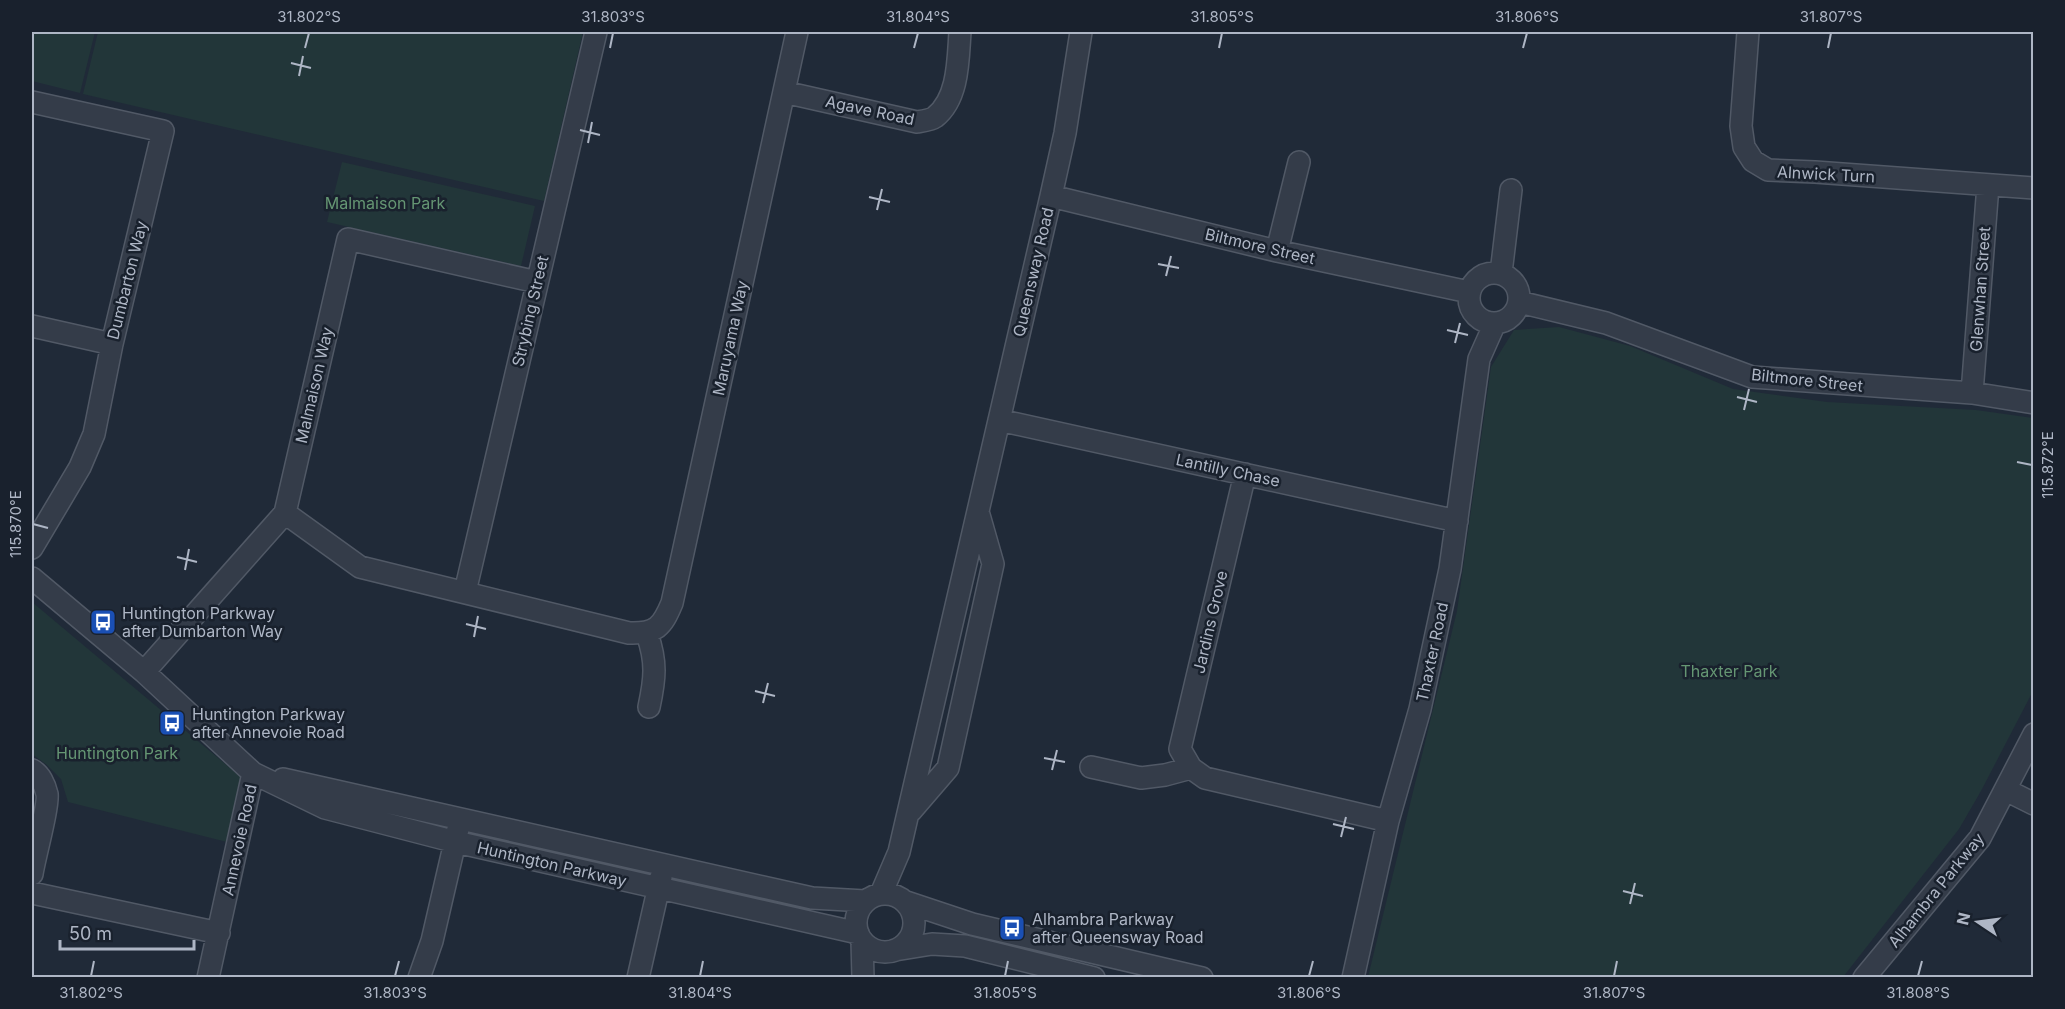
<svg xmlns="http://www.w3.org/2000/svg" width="2065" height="1009" font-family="Inter,sans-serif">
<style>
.green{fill:#223639}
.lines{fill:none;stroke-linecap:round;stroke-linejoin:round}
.minor-casing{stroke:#515966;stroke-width:24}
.minor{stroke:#343c49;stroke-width:21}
.ticks{fill:none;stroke:#aeb6c5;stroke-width:2}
.labels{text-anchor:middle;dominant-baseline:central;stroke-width:5;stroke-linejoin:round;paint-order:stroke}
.street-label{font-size:16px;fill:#aeb6c5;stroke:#19212d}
.park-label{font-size:16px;fill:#659673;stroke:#19212d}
.poi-label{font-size:16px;fill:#aeb6c5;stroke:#19212d;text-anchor:start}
.neatline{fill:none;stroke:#aeb6c5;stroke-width:2}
.ticks-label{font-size:15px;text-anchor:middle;fill:#aeb6c5}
</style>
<rect width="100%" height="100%" fill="#202a38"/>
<path class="green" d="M32,32H95L80,93L32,81Z
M98,32H583L544,201L83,94Z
M342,162L535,206L521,266L327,222Z
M1559,327L1630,346L1733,389L1827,402L1976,410L2033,418V691L1981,791L1959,829L1843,977H1368L1457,611L1491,367L1514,330Z
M32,602L242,778L227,842L68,802L61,779L47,765L32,754Z"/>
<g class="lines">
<defs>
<path id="minor" d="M1748,32L1741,126L1744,147L1753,161L1768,170L1815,172L2034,188
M784,92L917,122C923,121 931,120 935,117C959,98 958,59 960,32
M32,102L163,131L112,344L94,434L80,467L32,548
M1051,196L1277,251L1469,292
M1277,251L1299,162
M1469 298a25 25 0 1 1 50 0a25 25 0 1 1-50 0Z
M1501,273L1511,190
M1519,302L1606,323L1752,377L1972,393L2034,403
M32,326L112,344
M1972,393L1988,185
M999,420L1457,521
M1245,474L1180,749L1191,768L1205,778L1388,821
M285,513L360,567L629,633C656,634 662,627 672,603L797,32
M32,578L144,672L253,773L325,808L456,842L858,933
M465,592L596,32
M647,634C657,662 655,679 649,707
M144,672L285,513L348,239L537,282
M1091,767L1141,778L1165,775L1191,768
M32,770C40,774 45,785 47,794C49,805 34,860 32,874
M283,779L812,898L865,901
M2006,790L2034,804
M911,811L948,768L993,564L979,515
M32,893L219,933
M881,894L899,852L1051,196L1065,133L1081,32
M856 923a29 29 0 1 1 58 0a29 29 0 1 1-58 0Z
M906,902L972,924L1202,978
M862,941L863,978
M895,950L932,944L965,946L1094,978
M208,978L253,773
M419,978L432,941L458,829
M638,978L661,877
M1353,978L1388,821L1420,709L1450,569L1479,359L1495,323
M1864,978L1980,838L2034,734"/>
</defs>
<use href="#minor" class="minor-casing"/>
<use href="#minor" class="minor"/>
</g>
<path class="ticks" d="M305,48L309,33M610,48L613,33M914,48L918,33M1219,48L1222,33M1523,48L1527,33M1828,48L1831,33M291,63L311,68M299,76L303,56M580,130L600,135M588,143L592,122M869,197L890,202M877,210L882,189M1158,264L1179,268M1166,276L1171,256M1447,330L1468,335M1455,343L1460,323M1737,397L1757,402M1744,410L1749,389M2017,462L2032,465M33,524L48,528M177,557L197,562M185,570L189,549M466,624L486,629M474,637L478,616M755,691L775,696M763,703L768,683M1044,758L1065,762M1052,770L1057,750M1333,824L1354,829M1341,837L1346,817M1623,891L1643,896M1630,904L1635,883M91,976L94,961M395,976L399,961M700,976L703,961M1005,976L1008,961M1309,976L1313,961M1614,976L1617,961M1918,976L1922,961"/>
<defs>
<symbol id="bus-square" viewBox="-11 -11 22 22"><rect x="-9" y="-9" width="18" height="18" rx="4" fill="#1a4fb4" stroke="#19212d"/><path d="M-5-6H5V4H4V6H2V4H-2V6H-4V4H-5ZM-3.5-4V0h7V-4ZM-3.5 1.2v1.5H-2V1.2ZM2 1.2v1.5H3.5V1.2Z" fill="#fff"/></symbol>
</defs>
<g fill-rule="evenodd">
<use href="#bus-square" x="88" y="607" width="30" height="30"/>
<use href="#bus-square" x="157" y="708" width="30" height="30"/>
<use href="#bus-square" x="997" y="913" width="30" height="30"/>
</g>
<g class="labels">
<g class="street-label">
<text transform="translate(870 110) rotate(12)">Agave Road</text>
<text transform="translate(1826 174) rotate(3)">Alnwick Turn</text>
<text transform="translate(1260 246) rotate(13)">Biltmore Street</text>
<text transform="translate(1033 272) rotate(-77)">Queensway Road</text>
<text transform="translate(127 280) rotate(-76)">Dumbarton Way</text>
<text transform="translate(1980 289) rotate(-86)">Glenwhan Street</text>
<text transform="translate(530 311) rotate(-77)">Strybing Street</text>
<text transform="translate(730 338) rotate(-78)">Maruyama Way</text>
<text transform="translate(1807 380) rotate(6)">Biltmore Street</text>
<text transform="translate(314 385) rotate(-77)">Malmaison Way</text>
<text transform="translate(1228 470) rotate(12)">Lantilly Chase</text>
<text transform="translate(1210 622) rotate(-77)">Jardins Grove</text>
<text transform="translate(1432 652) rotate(-78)">Thaxter Road</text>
<text transform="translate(239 840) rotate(-78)">Annevoie Road</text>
<text transform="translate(552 864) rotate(13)">Huntington Parkway</text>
<text transform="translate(1936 890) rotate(-51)">Alhambra Parkway</text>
</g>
<g class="park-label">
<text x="385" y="203">Malmaison Park</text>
<text x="1729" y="671">Thaxter Park</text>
<text x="117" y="753">Huntington Park</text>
</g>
<g class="poi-label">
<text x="122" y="613">Huntington Parkway<tspan x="122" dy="18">after Dumbarton Way</tspan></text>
<text x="192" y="714">Huntington Parkway<tspan x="192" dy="18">after Annevoie Road</tspan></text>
<text x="1032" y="919">Alhambra Parkway<tspan x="1032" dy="18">after Queensway Road</tspan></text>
</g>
</g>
<rect width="2065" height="1009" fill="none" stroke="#19212d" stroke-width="66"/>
<g transform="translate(1978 922) rotate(283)" stroke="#19212d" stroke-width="4.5" paint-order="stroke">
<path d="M0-4.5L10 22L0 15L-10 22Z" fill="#aeb6c5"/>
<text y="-9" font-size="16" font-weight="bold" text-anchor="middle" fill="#aeb6c5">N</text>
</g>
<path d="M60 940v9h134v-9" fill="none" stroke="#aeb6c5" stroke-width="3"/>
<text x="69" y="940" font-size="18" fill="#aeb6c5" stroke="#19212d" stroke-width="4.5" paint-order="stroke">50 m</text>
<rect x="33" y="33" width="1999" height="943" class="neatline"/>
<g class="ticks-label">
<text x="309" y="22">31.802°S</text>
<text x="613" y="22">31.803°S</text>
<text x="918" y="22">31.804°S</text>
<text x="1222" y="22">31.805°S</text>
<text x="1527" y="22">31.806°S</text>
<text x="1831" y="22">31.807°S</text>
<text transform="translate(2048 465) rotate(-90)" y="5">115.872°E</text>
<text transform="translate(16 524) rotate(-90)" y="5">115.870°E</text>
<text x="91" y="998">31.802°S</text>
<text x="395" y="998">31.803°S</text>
<text x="700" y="998">31.804°S</text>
<text x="1005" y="998">31.805°S</text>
<text x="1309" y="998">31.806°S</text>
<text x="1614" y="998">31.807°S</text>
<text x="1918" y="998">31.808°S</text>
</g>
</svg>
